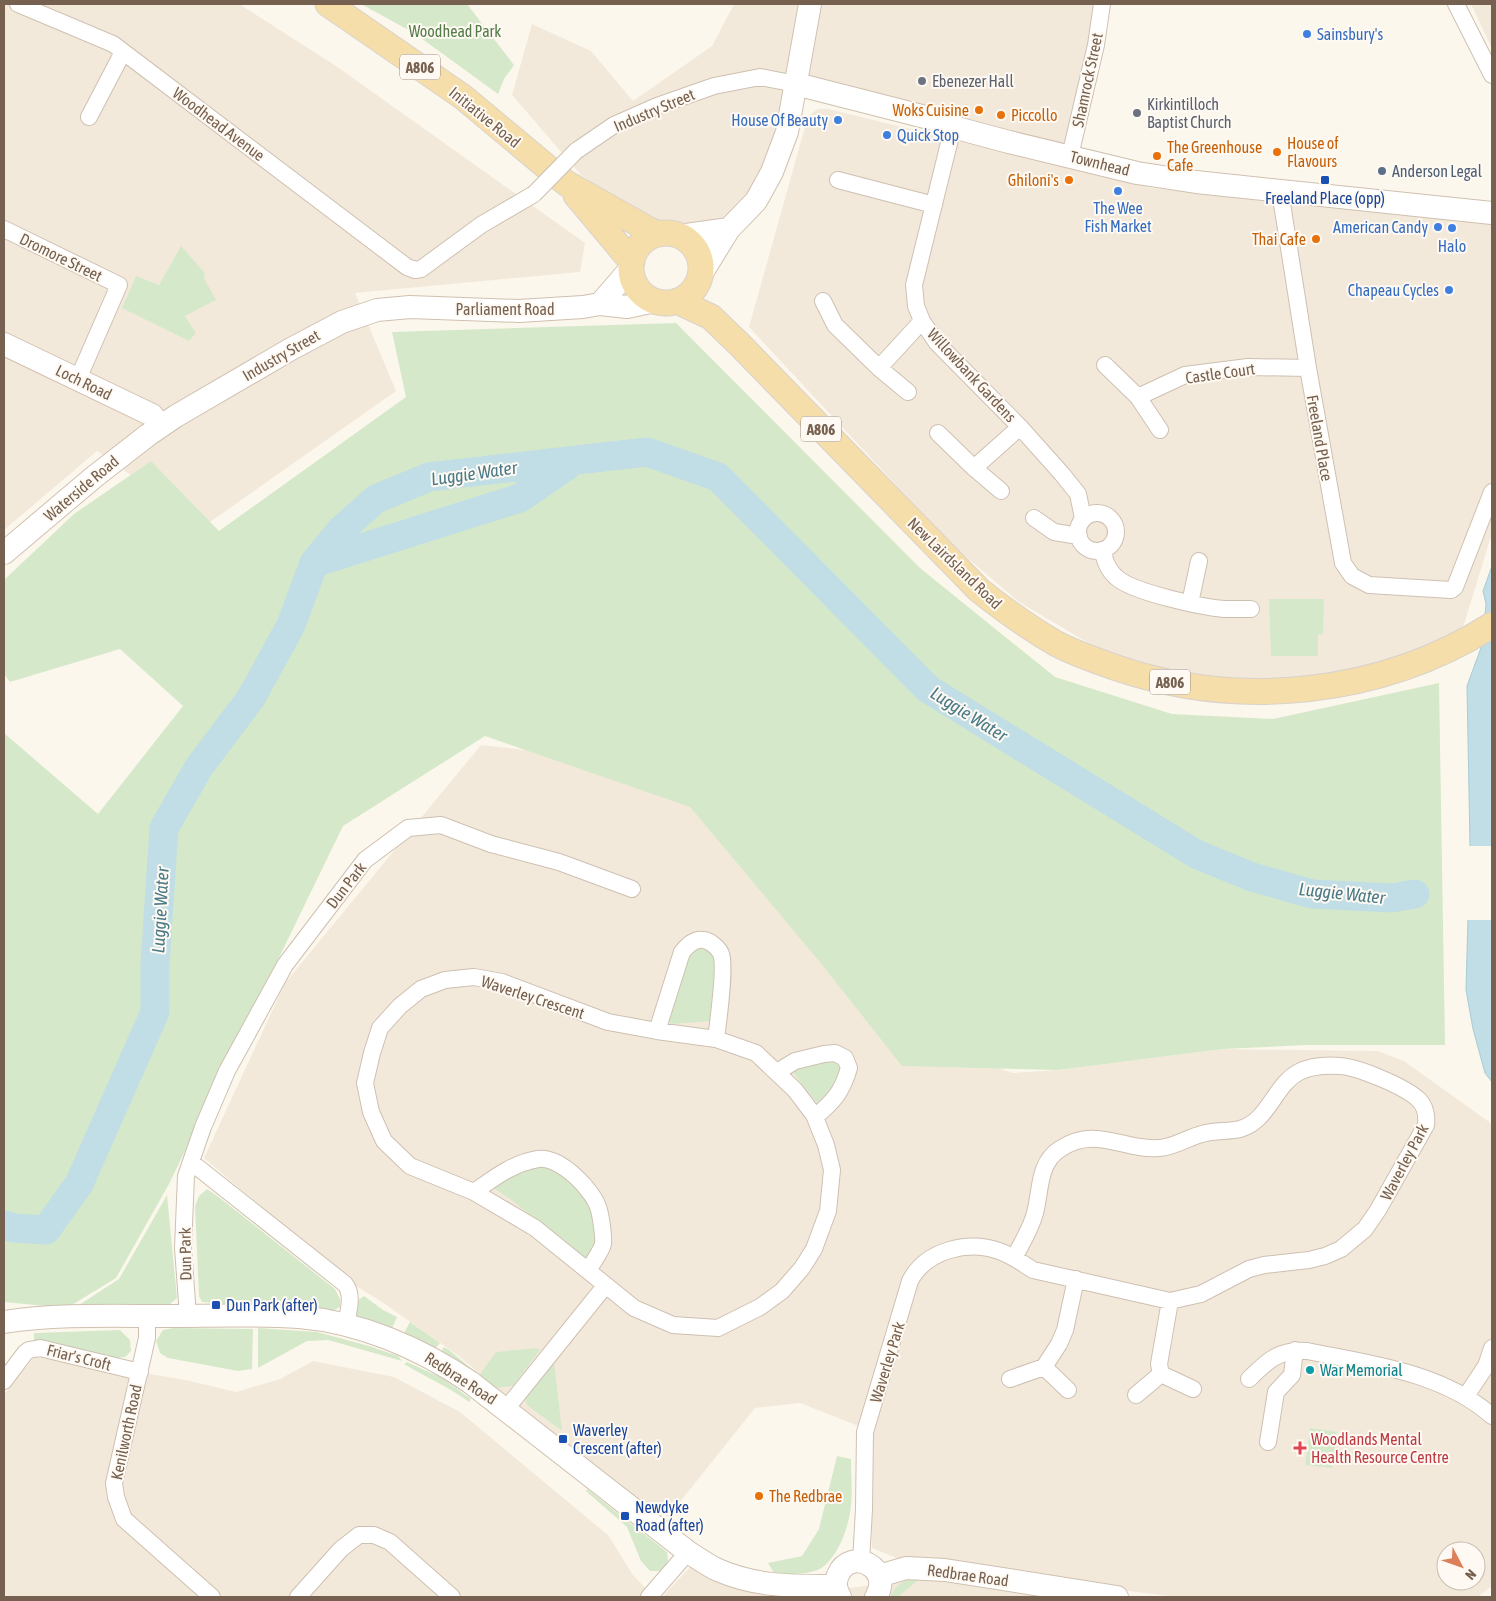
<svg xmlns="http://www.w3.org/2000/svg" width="1496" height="1601" font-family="'Asap Condensed',sans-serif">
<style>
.residential{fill:#f3e9db;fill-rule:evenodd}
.green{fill:#d5e9ca}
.water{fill:#c1dde5;stroke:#a8ccd6}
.pier{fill:#fcf7ec}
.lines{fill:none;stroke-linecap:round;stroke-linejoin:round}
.river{stroke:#c1dde5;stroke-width:29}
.street-casing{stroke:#cec0b1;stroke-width:18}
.secondary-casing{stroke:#d0c0af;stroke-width:24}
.primary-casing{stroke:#d9d2ce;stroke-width:27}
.street{stroke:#fff;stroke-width:16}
.secondary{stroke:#fff;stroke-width:22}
.primary{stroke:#f5dea9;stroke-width:25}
.street-bridge-casing{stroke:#cec0b1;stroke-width:18;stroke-linecap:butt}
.street-bridge{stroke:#fff;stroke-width:16}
.shop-dot{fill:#3f7fe0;stroke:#fefaf3;stroke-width:2}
.worship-dot{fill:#6b7280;stroke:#fefaf3;stroke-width:2}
.food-dot{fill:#e8710a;stroke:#fefaf3;stroke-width:2}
.service-dot{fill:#5c6f8a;stroke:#fefaf3;stroke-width:2}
.transit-dot{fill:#1a4fb4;stroke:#fefaf3;stroke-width:2}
.culture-dot{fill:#0f9aa8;stroke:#fefaf3;stroke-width:2}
.health-dot{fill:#e0444e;stroke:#fefaf3;stroke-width:2}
.labels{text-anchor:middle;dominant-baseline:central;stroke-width:4;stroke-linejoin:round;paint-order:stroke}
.shield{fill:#fefaf3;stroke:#9f8e80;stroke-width:1}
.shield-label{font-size:15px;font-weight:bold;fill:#76604f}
.park-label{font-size:16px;fill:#547b48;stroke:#fefaf3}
.shop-label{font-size:16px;fill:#366cbe;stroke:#fefaf3;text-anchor:end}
.street-label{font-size:16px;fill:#76604f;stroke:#fefaf3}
.worship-label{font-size:16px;fill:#5b616d;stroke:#fefaf3;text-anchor:start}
.food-label{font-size:16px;fill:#c56008;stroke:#fefaf3;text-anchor:start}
.service-label{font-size:16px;fill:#4e5e75;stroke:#fefaf3;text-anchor:start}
.transit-label{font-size:16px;fill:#164399;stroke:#fefaf3;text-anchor:start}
.culture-label{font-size:16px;fill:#0d838f;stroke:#fefaf3;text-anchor:start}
.health-label{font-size:16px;fill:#be3a42;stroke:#fefaf3;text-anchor:start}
.water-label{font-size:18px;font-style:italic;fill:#4a7a88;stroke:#fefaf3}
</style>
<rect width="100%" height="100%" fill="#fcf7ec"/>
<path class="residential" d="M4,4H239L336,66L585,243L580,272L355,293L396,391L203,527L97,451L4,530Z
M734,4H1104L1070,149L782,78V129L756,184L724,223L658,228L581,175L512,95L532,24L591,51L633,101L712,46Z
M1471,4H1492V49Z
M818,109H828L1152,188L1292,204L1444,214L1492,222V533L1462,631L1431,646L1310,684L1198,678L1112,657L1019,602L951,544L749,327L808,116Z
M481,745L583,756L693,803L910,1039L1013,1073L1058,1070L1223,1049L1378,1051L1404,1061L1492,1124V1586L1477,1597H1177L908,1563L872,1548L871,1431L800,1403L755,1408L668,1517L578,1460L459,1356L379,1300L351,1283L204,1158L285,983ZM1446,1551H1476V1581H1446Z
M36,1355L186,1380L236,1392L280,1379L313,1361L394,1377L460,1412L608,1535L633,1575L654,1597H4V1395Z
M691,1566L785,1597H662Z
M921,1578L1058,1597H785Z"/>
<path class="green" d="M361,4H467L514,65L504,79L498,94L414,33Z
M181,246L205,273L204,278L216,300L185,316L196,333L189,341L122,308L136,276L159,285Z
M676,323L920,568L1055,677L1172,714L1273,719L1439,683L1445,1045H1306L1223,1049L1058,1070L902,1066L819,961L690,807L485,736L343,826L169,1184L116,1278L67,1308L4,1302V733L98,814L183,706L120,649L10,682L4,674V580L74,514L151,461L219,531L406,397L392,332Z
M1269,599H1324L1323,634L1318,635V656H1271Z
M697,946H708L717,958L712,1021L671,1024L667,1018L690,951Z
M832,1056L841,1062L844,1078L818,1104L791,1070Z
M542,1162L580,1187L594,1207L597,1244L586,1262L513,1201L492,1187L505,1179Z
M207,1189L216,1195L335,1289L340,1299V1307L331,1312L202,1302L199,1296L195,1206L199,1196Z
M167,1195L177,1298L169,1305L162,1306L79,1305L119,1279Z
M364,1296L383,1310L397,1317L390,1333L360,1322L355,1312L354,1303Z
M410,1322L440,1343L433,1351L401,1338Z
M173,1328L253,1329L252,1369L238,1371L168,1358L160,1353L156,1341L163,1330Z
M258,1328L317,1332L369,1346L398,1356L402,1361L328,1340L307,1341L258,1368Z
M120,1330L130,1340L131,1351L125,1357L114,1358L34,1342V1333Z
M443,1347L448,1349L472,1369L467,1373L441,1356Z
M537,1348L540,1350L513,1386L496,1388L478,1377L496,1352Z
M554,1361L562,1431L527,1405L525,1399Z
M407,1362L442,1378L471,1399L469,1402C449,1387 425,1377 404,1364Z
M1310,1428L1337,1432L1332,1468L1305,1465Z
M837,1456L851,1459C851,1477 853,1496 850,1513C847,1531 838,1555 823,1567C813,1575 786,1575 774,1573L768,1563L802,1556L819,1529Z
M587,1489L667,1552L668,1560L663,1571H650L641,1561L627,1527L586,1491Z
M916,1577L917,1581L898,1597H890C896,1585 903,1580 916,1577Z"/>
<path class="water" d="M1492,566V1082L1485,1073L1473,1029L1466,990L1470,846L1467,686L1482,645L1486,604L1483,591Z"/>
<path class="pier" d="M1468,846H1492V920H1466Z"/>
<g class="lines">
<path class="river" d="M314,563L520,498L571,463
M4,1225L14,1228L46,1230L79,1184L155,1012V964L164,828L199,767L251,698L291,625L314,563L341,530L376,499L429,477L647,452L718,477L928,689L1196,854L1252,877L1312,894L1392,898L1415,894"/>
<defs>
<path id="street" d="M18,4L113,44L407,267L415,270L421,269L481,225L534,194
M1456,4L1492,75
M89,117L123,52
M953,127L914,285L916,306L922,321L937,343L1020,427L1062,474L1078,494L1083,518
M576,151L614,125L657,106L714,86L760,77L796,84
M1070,156L1096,45L1102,4
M838,180L934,205
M1280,191L1308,368L1343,563L1352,576L1369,585L1451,590L1455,587L1492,492
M4,229L119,285L78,379
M823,301L835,325L879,368L908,392
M1105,365L1138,397L1160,430
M879,368L922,321
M1138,397L1185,375L1248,367L1308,368
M938,433L974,468L1001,491
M974,468L1020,427
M1078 532a19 19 0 1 1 38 0a19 19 0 1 1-38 0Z
M1034,518L1054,532L1079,536
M1102,550C1105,561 1108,570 1116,577C1131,592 1202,607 1224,609C1233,609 1242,609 1251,609
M1190,603L1199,561
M474,977L502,982L608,1022L657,1031L716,1039L756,1053L795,1090L814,1115L826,1145L832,1170L828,1211L814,1249L802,1268L782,1291L760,1307L718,1328L673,1325L634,1308L535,1228L474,1192L410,1166L384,1141L371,1112L365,1083L372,1053L380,1028L400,1006L421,989L445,980Z
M657,1031L682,952C687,946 694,938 704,940C710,941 719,948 721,954C726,966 718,1023 716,1039
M777,1072L795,1061L824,1054L835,1053L845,1058L849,1068C842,1092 834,1101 815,1117
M191,1162L345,1284C354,1295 348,1312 346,1325
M474,1192C494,1178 513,1163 538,1159C560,1156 594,1190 599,1210C601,1217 604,1238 603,1244C601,1252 592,1263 588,1271
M1170,1301L1159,1364L1161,1374L1193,1389
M147,1316V1338L114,1483L116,1497L124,1519L212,1597
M188,1316L183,1248L186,1176L203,1127L227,1071L285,965L365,860L408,828L441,825L491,844L559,862L632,889
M1010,1379L1044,1367
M1249,1379C1267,1361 1279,1349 1307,1351C1370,1364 1442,1372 1492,1416
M4,1381L25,1353L29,1350L40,1348L140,1372
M1068,1390L1044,1367L1059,1344L1065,1330L1076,1279
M1136,1395L1161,1374
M1466,1396L1486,1366L1492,1348
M506,1409L605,1286
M1268,1442L1276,1392L1292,1375L1295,1350
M861,1562L864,1509L865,1432L910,1281C926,1250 968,1240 999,1251C1011,1255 1022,1263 1033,1270L1170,1301L1201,1294L1249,1269L1264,1265L1309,1260L1325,1256L1341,1249L1365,1229L1378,1210L1426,1125C1427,1115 1426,1107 1419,1100C1406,1087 1358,1067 1340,1066C1327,1065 1311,1066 1299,1072C1274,1085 1269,1121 1240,1129C1228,1132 1215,1130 1202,1134C1189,1137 1172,1148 1159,1148C1123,1151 1096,1125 1060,1149C1038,1163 1041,1190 1035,1213C1031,1229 1021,1244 1014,1258
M298,1597L341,1549L359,1535H374L390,1542L452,1597
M649,1597L688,1552"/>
<path id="secondary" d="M796,84L937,120L953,127L1009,142L1137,173L1196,182L1492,213
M679,236L729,229
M700,276L729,229L756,201L772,172L787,132L810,4
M600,304L631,268
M4,344L152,415L161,426
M4,553L94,477L148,435L176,416L291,349L342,322L377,310L410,307L519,311L583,307L600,304L627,307L655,301
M4,1322C56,1314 110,1316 162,1316C208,1316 253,1314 299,1317C360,1322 420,1348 470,1382L688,1552C698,1558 707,1565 718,1570C757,1587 794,1586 835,1586
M879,1576L906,1568L945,1570L1117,1597
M840,1597C836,1589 834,1584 838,1575C850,1546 894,1568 876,1597"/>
<path id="primary" d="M328,4L463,97L566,183L651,231L659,234
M576,195L632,262
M631 268a35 35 0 1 1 70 0a35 35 0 1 1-70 0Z
M677,301L711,317L740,345L979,590C1004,610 1029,628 1057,644C1076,654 1097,661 1117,668C1240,710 1382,695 1492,625"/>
</defs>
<use href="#street" class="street-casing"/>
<use href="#secondary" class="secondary-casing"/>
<use href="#primary" class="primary-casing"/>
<use href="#street" class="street"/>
<use href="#secondary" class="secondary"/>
<use href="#primary" class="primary"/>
<defs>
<path id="street-bridge" d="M534,194L576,151"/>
</defs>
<use href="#street-bridge" class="street-bridge-casing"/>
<use href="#street-bridge" class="street-bridge"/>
</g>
<g class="shop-dot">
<circle cx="1307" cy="34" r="5"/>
<circle cx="838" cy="120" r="5"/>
<circle cx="887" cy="135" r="5"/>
<circle cx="1118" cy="191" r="5"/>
<circle cx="1438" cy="227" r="5"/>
<circle cx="1452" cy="228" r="5"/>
<circle cx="1449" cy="290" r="5"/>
</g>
<g class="worship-dot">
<circle cx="922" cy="81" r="5"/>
<circle cx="1137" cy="113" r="5"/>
</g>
<g class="food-dot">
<circle cx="979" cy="110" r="5"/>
<circle cx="1001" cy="115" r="5"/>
<circle cx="1277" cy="152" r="5"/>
<circle cx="1157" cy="156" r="5"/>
<circle cx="1069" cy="180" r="5"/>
<circle cx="1316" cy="239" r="5"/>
<circle cx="759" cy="1496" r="5"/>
</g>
<circle class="service-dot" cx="1382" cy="171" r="5"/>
<g class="transit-dot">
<rect x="1320" y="175" width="10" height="10" rx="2.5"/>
<rect x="211" y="1300" width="10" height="10" rx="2.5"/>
<rect x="558" y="1434" width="10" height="10" rx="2.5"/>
<rect x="620" y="1511" width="10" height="10" rx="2.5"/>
</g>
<circle class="culture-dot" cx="1310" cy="1370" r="5"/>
<path class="health-dot" d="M1297.5 1440.5h5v5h5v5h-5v5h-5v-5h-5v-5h5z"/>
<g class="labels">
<g class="shield">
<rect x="400" y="54.5" width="40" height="25" rx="4"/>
<rect x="801" y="416.5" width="40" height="25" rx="4"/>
<rect x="1150" y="669.5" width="40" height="25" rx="4"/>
</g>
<g class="shield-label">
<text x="420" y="67">A806</text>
<text x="821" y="429">A806</text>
<text x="1170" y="682">A806</text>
</g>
<g class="park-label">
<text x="455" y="31">Woodhead Park</text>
</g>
<g class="shop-label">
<text x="1317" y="34" text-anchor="start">Sainsbury's</text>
<text x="828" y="120">House Of Beauty</text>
<text x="897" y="135" text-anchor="start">Quick Stop</text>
<text x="1118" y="208" text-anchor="middle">The Wee<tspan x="1118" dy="18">Fish Market</tspan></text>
<text x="1428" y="227">American Candy</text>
<text x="1452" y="246" text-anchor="middle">Halo</text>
<text x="1439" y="290">Chapeau Cycles</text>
</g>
<g class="street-label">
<text transform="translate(1087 80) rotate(-78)">Shamrock Street</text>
<text transform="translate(654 110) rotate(-23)">Industry Street</text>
<text transform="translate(485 117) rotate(39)">Initiative Road</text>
<text transform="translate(219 124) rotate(37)">Woodhead Avenue</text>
<text transform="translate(1100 163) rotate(14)">Townhead</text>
<text transform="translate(61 257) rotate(26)">Dromore Street</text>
<text x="505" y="309">Parliament Road</text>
<text transform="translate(281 355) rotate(-30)">Industry Street</text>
<text transform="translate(1220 373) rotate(-8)">Castle Court</text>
<text transform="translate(972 375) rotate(47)">Willowbank Gardens</text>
<text transform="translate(84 382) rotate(26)">Loch Road</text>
<text transform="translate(1320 438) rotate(80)">Freeland Place</text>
<text transform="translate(81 488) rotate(-40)">Waterside Road</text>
<text transform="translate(955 563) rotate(44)">New Lairdsland Road</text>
<text transform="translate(346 885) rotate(-52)">Dun Park</text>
<text transform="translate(533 997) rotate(18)">Waverley Crescent</text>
<text transform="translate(1404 1162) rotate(-62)">Waverley Park</text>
<text transform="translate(185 1254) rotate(-91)">Dun Park</text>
<text transform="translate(79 1357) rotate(14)">Friar's Croft</text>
<text transform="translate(887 1362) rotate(-73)">Waverley Park</text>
<text transform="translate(461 1378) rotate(33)">Redbrae Road</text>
<text transform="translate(126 1432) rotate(-78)">Kenilworth Road</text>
<text transform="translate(968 1575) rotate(8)">Redbrae Road</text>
</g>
<g class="worship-label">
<text x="932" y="81">Ebenezer Hall</text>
<text x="1147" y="104">Kirkintilloch<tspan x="1147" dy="18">Baptist Church</tspan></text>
</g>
<g class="food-label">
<text x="969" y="110" text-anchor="end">Woks Cuisine</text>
<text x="1011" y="115">Piccollo</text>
<text x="1287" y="143">House of<tspan x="1287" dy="18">Flavours</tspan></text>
<text x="1167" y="147">The Greenhouse<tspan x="1167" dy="18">Cafe</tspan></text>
<text x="1059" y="180" text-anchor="end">Ghiloni's</text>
<text x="1306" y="239" text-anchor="end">Thai Cafe</text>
<text x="769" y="1496">The Redbrae</text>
</g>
<g class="service-label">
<text x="1392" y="171">Anderson Legal</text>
</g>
<g class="transit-label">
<text x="1325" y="198" text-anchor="middle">Freeland Place (opp)</text>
<text x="226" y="1305">Dun Park (after)</text>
<text x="573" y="1430">Waverley<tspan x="573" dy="18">Crescent (after)</tspan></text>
<text x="635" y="1507">Newdyke<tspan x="635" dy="18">Road (after)</tspan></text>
</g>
<g class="culture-label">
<text x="1320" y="1370">War Memorial</text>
</g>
<g class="health-label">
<text x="1311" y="1439">Woodlands Mental<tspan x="1311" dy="18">Health Resource Centre</tspan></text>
</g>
<g class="water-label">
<text transform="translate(474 473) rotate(-8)">Luggie Water</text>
<text transform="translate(969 714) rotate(32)">Luggie Water</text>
<text transform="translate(1342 893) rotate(6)">Luggie Water</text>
<text transform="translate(160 910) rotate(-87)">Luggie Water</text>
</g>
</g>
<rect width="1496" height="1601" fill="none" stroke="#76604f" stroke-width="10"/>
<g transform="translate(1461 1566) rotate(131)"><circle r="24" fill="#fefaf3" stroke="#c8bcb1"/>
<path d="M0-4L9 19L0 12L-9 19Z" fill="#dd7f5a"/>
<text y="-8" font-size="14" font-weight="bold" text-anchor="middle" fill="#76604f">N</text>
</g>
</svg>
